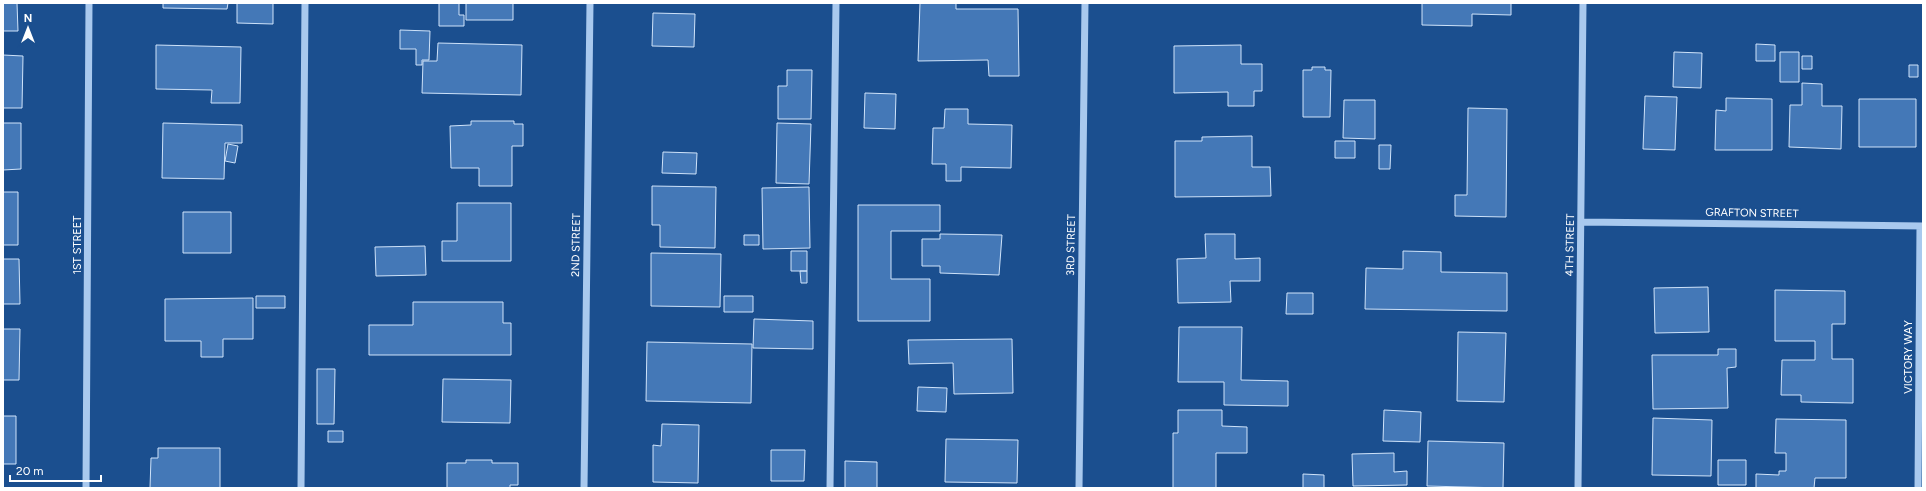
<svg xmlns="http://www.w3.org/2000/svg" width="1926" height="491" font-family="Figtree,sans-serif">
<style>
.building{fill:#4478b7;stroke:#cfe3fa}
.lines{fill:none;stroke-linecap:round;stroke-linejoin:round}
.minor{stroke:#a9c9ee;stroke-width:7}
.labels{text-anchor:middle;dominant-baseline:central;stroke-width:4;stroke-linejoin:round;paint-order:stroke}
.street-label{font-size:11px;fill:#fff;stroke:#1b4f8f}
</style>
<rect width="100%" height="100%" fill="#1b4f8f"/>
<path class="building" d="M3,3H17L18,31H3Z
M163,3H228L227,9L163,8Z
M237,3H273V24L237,23Z
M439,3H459V15H464V26H439Z
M466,3H513V20H466Z
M920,3H956V9H1018L1019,76H989L988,60L918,61Z
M1422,3H1511V15L1472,14V26L1422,25Z
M653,13L695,14L694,47L652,46Z
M400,30L430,31L429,60H422V65H416V49H400Z
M438,43L522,45L521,95L422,93L423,61H437Z
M1756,44L1775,45V61H1756Z
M156,45L241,47L240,103H211L212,90L156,89Z
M1241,45V64H1262V91H1254V106H1228V92L1174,93V46Z
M1674,52L1702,53L1701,88L1673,87Z
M1780,52H1799V82H1780Z
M3,55L23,56L22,108H3Z
M1802,56H1812V69H1802Z
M1909,65H1918V77H1909Z
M1312,67H1325V70H1331L1330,117H1303V70H1312Z
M787,70H812L811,119H778V86H787Z
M1802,83L1822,84V106H1842L1841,149L1789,147L1790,105H1802Z
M865,93L896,94L895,129L864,128Z
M1645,96L1677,97L1675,150L1643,149Z
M1726,98L1772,99V150H1715L1716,110L1726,111Z
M1859,99H1916V147H1859Z
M1344,100H1375V139L1343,138Z
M1468,108L1507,109L1506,217L1455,216V195H1467Z
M945,109H968V124L1012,125L1011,168L961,167V181H946V164H932L933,128H944Z
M471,121H514V124H523V146H512V186H479V168H451L450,126L471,125Z
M3,123H21V169L3,170Z
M163,123L242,125V143H225L224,179L162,178Z
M777,123L811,124L809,184L776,183Z
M1252,136V167H1270L1271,196L1175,197V141H1202V137Z
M1335,141H1355V158H1335Z
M228,144L238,146L235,163L225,161Z
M1379,145H1391L1390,169H1379Z
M663,152L697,153L696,174L662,173Z
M652,186L716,187L715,248L660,247V225H652Z
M809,187L810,248L763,249L762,188Z
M3,192H18V245H3Z
M457,203H511V261H442V241H457Z
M858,205H940V231H891V279H930V321H858Z
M183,212H231V253H183Z
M940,234L1002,235L999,275L940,273V266H922V239H940Z
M1205,234H1235V259L1260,258V281H1230L1231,302L1178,303L1177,259L1206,258Z
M744,235H759V245H744Z
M425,246L426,275L376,276L375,247Z
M791,251H807V271H791Z
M1403,251L1441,252V272L1507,273V311L1365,309L1366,268L1403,269Z
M651,253L721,254L720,307L651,306Z
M3,259H19L20,304H3Z
M800,271H807V283H801Z
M1708,287L1709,332L1655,333L1654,288Z
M1775,290L1845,291V324H1832V359H1853V403L1801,402V395H1781L1782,360H1815V341H1775Z
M1287,293H1313V314H1286Z
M256,296H285V308H256Z
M724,296H753V312H724Z
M253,298V339H223V357H201V341H165V299Z
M413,302H503V323H511V355H369V325H413Z
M754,319L813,321V349L753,348Z
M1179,327H1242L1241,380L1288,381V406L1224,405V382H1178Z
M3,329H20L19,380H3Z
M1458,332L1506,333L1504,402L1457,401Z
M1012,339L1013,393L954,394L953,363L909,364L908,340Z
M647,342L752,344L751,403L646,401Z
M1718,349H1736V367L1727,368L1728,408L1653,409L1652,355H1718Z
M317,369H335L334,424H317Z
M443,379L511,380L510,423L442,422Z
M918,387L947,388L946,412L917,411Z
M1178,410H1222V426L1247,427V453H1216V488H1173V433H1178Z
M1384,410L1421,412L1420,442L1383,441Z
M3,416H16V464H3Z
M1653,418L1712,420L1711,476L1652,475Z
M1776,419L1846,420V478H1815L1814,488H1756V474L1779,475V471H1786V453H1775Z
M662,424L699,425L698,483L653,482V445L661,446Z
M328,431H343V442H328Z
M946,439L1018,440L1017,483L945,482Z
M1428,441L1504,443L1503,488L1427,486Z
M158,448H220V488H150L151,458H158Z
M771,450H805L804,481H771Z
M1394,453V472L1407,471V485L1353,486L1352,454Z
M466,460H492V463H518V485H510V488H447V463H466Z
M1718,460H1746V485H1718Z
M845,461L877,462V488H845Z
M1303,474L1324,475V488H1303Z"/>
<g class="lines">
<path class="minor" d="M1582,222L1923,226
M86,488L89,3
M301,488L305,3
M584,488L590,3
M830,488L836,3
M1079,488L1085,3
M1578,488L1583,3
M1918,488L1920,226"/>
</g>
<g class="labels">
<g class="street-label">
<text transform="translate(1752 213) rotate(1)">GRAFTON STREET</text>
<text transform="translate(77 245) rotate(-90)">1ST STREET</text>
<text transform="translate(576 245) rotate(-89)">2ND STREET</text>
<text transform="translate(1071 245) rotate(-89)">3RD STREET</text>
<text transform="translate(1570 245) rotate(-89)">4TH STREET</text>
<text transform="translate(1908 357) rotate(-90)">VICTORY WAY</text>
</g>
</g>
<rect width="1926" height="491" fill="none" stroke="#ffffff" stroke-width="8"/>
<g transform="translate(28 28)" stroke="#1b4f8f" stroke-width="3" paint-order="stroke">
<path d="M0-3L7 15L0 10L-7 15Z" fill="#ffffff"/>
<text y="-6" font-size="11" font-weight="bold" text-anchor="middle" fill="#ffffff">N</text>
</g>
<path d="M10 475v6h91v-6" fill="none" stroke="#ffffff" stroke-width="2"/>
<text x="16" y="475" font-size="12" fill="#ffffff" stroke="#1b4f8f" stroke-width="3" paint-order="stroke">20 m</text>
</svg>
